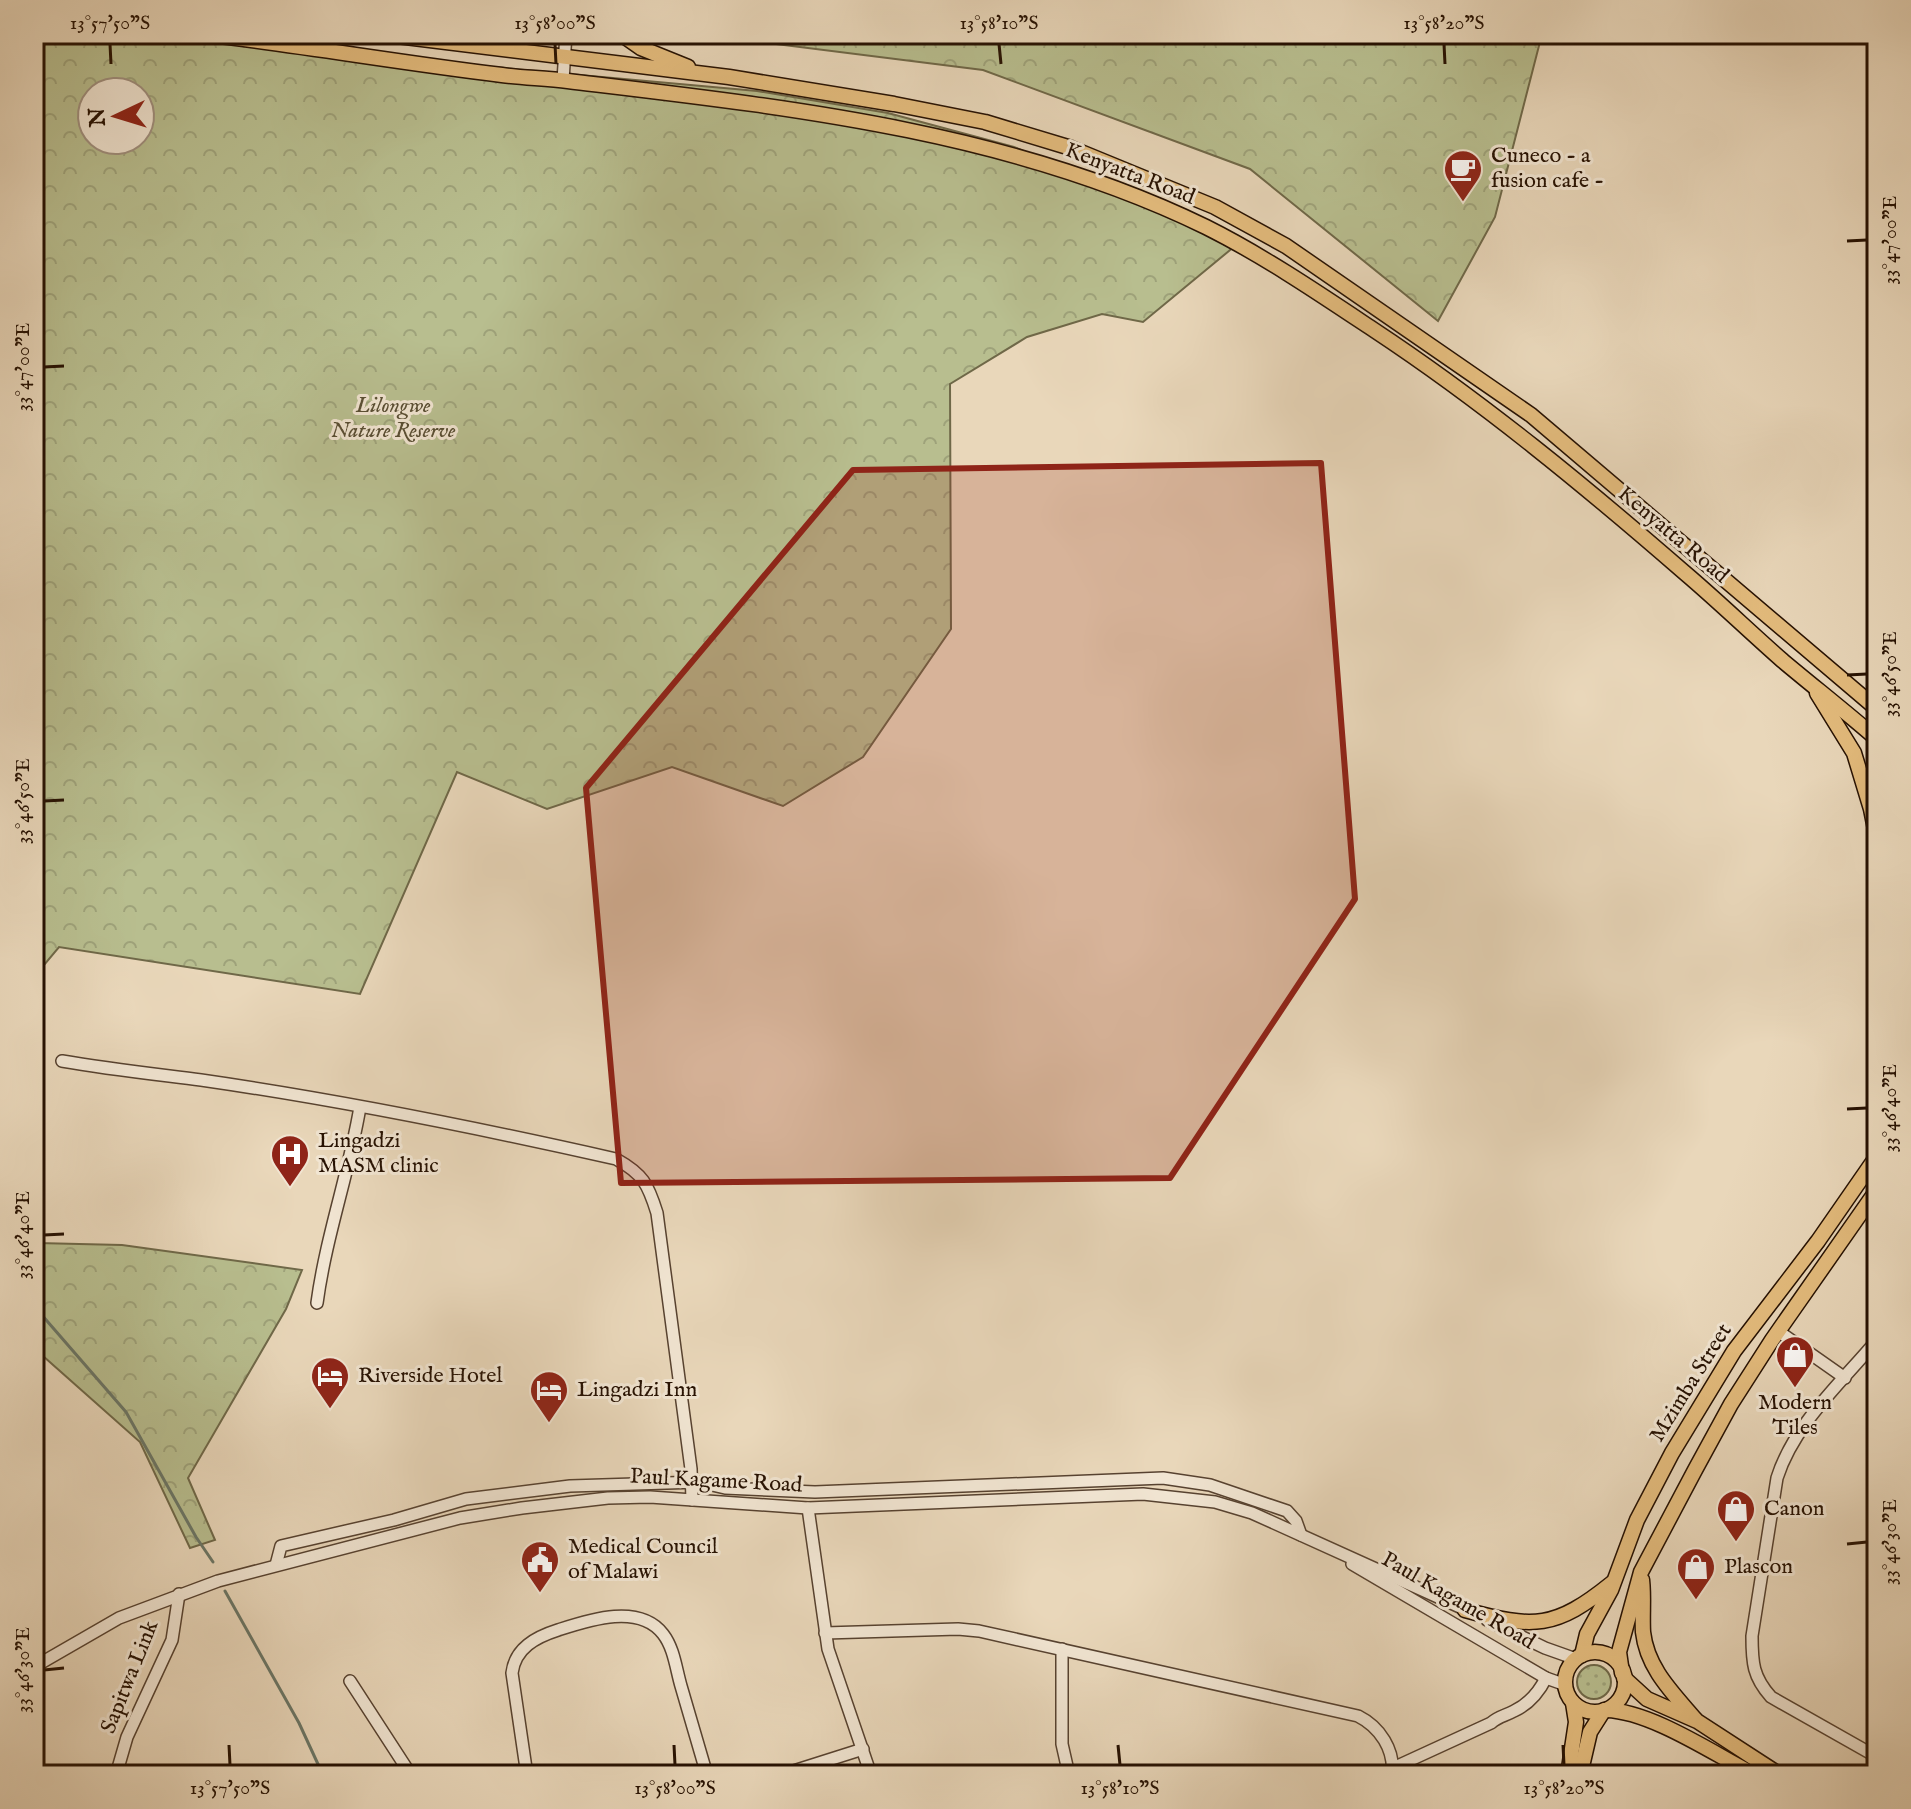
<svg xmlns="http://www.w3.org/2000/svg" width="1911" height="1809" viewBox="0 0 1911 1809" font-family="'IM FELL English',serif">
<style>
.grass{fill:url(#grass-dots);stroke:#6f6848;stroke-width:2}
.forest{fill:url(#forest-crowns);stroke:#6f6848;stroke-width:2;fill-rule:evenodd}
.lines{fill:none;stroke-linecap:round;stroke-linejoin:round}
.stream{stroke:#6b7666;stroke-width:3}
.minor-casing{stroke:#574230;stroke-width:14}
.major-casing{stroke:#261102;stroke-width:17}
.minor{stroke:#f1e5d2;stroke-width:11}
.major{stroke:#e4bc7d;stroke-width:14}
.marked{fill:#8f2418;fill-opacity:0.2;stroke:#8f2418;stroke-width:6;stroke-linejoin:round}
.ticks{fill:none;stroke:#261102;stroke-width:3}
.labels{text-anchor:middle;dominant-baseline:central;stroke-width:6;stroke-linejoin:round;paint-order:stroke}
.poi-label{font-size:22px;fill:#261102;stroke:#f1e5d2;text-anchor:start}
.street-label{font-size:22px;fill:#261102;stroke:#f1e5d2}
.park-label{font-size:22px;font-style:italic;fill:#594e33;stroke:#f1e5d2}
.neatline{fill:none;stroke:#261102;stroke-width:3}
.ticks-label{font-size:20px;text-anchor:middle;fill:#261102}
</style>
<defs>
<pattern id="grass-dots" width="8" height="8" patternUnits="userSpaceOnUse" patternTransform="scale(2)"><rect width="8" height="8" fill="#b8be8f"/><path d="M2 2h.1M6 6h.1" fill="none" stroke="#9ea27a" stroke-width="1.8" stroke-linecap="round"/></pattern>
<pattern id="forest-crowns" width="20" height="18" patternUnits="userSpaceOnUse" patternTransform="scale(2)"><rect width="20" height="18" fill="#b8be8f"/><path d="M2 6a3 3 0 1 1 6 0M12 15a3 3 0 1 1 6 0" fill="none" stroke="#9ea27a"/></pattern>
</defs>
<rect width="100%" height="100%" fill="#e9d7ba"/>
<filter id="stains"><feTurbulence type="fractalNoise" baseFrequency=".0025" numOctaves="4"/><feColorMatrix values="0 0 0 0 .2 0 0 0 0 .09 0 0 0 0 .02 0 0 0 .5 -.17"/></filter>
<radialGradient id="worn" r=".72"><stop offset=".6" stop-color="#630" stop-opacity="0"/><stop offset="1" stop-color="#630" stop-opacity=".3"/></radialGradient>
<circle class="grass" cx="1594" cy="1682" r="17"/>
<g class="forest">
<path d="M34,34H128L757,91L888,113L1014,147L1241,241L1143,322L1102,314L1027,337L950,384L951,629L863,757L783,806L672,767L547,809L457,772L360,994L59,947L34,977ZM92,92H140V140H92Z"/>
<polygon points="697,34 1542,34 1495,217 1438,321 1250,169 983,70"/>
<polygon points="34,1239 37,1243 122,1245 302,1270 286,1309 188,1478 215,1540 190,1548 140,1442 34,1348"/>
</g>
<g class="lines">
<g class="stream">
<polyline points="34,1306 126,1412 196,1537 213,1562"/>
<polyline points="225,1591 299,1723 323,1775"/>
</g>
<g class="minor-casing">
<g id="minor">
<polyline points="563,80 566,34"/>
<path d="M62,1061C108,1069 154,1074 201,1080C340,1100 479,1128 616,1159C643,1174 648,1184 657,1213L691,1469L692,1500"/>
<path d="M317,1303C326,1236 349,1173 360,1107"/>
<polyline points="1778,1331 1845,1378"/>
<path d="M1877,1340C1842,1382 1794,1424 1777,1478L1752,1636C1752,1663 1753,1677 1771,1697L1877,1757"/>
<polyline points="808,1508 828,1649 871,1775"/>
<polyline points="1352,1564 1546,1678 1563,1684 1569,1698"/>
<polyline points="276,1565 281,1546 394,1520 466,1499 570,1486 699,1482 725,1488 815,1492 1163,1478 1210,1485 1287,1511 1296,1521 1301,1535"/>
<polyline points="1487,1620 1545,1648 1576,1659"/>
<path d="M825,1633L958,1629L979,1631L1358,1716C1380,1727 1395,1750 1392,1775"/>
<polyline points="1062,1649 1062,1744 1069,1775"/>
<polyline points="34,1667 119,1618 218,1581 460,1518 522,1508 608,1498 650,1497 808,1508 1143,1494 1215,1502 1252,1513 1471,1612"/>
<polyline points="350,1681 411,1775"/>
<path d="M1393,1768L1491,1723C1499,1716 1505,1716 1514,1711C1529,1704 1539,1692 1546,1678"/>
<polyline points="116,1775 127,1737 172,1640 179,1594"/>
<path d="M527,1775L512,1673C515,1648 536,1637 558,1630C589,1620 639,1603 663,1634C674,1648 676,1669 681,1686C690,1716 698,1745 707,1775"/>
<polyline points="781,1775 863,1749"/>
</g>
</g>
<g class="major-casing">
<g id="major">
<path d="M204,34C304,46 403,63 502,75C524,78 546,78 568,81C785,107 1007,130 1206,227C1264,256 1320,294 1374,330C1483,402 1586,487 1685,573C1718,601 1750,632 1783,661C1814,687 1846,712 1877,739"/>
<polyline points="381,34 729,77 894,104 985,122 1071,148 1215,207 1286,246 1531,415 1877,709"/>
<polyline points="621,34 641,48 688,67"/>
<polyline points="466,40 532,34"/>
<polyline points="1817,693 1854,753 1871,809 1877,839"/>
<path d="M1642,1580C1644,1597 1642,1614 1643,1632C1647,1668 1672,1692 1695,1719"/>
<path d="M1465,1610C1534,1629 1555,1629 1612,1583"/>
<circle cx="1595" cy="1682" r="30"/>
<polyline points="1582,1655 1587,1634 1611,1590 1637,1520 1672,1453 1734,1351 1818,1241 1877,1156"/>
<polyline points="1622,1673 1619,1652 1641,1572 1695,1470 1731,1404 1772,1340 1877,1190"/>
<polyline points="1624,1678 1647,1699 1697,1721 1780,1775"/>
<path d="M1606,1710C1651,1711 1714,1754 1755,1775"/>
<polyline points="1568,1775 1576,1722 1573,1703"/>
<polyline points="1580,1775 1590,1732 1604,1710"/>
</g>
</g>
<use href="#minor" class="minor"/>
<use href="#major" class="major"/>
</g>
<path class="marked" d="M1321,463L1355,899L1170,1178L621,1183L586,788L853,470Z"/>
<path class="ticks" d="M110,44L111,64M555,44L556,64M999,44L1001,64M1444,44L1445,64M1847,241L1867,240M44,367L64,366M1847,675L1867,674M44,801L64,800M1847,1109L1867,1108M44,1235L64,1234M1847,1544L1867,1542M44,1670L64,1668M229,1745L230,1765M674,1745L675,1765M1118,1745L1120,1765M1563,1745L1564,1765"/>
<defs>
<g id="cafe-pin" transform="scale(2)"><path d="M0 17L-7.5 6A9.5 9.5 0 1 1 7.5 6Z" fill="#8f2418" stroke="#f1e5d2"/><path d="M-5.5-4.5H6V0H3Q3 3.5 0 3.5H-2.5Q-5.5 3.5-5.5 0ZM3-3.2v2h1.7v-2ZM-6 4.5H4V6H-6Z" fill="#fff"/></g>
<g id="hospital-pin" transform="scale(2)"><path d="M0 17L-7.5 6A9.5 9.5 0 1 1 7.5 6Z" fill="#8f2418" stroke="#f1e5d2"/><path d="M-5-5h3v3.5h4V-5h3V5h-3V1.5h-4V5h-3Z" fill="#fff"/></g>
<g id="shop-pin" transform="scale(2)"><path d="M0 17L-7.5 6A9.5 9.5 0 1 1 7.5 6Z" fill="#8f2418" stroke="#f1e5d2"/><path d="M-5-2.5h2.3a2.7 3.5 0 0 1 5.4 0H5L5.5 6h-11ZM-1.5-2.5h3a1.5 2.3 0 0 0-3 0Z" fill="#fff"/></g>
<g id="hotel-pin" transform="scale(2)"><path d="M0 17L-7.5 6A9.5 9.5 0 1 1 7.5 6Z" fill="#8f2418" stroke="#f1e5d2"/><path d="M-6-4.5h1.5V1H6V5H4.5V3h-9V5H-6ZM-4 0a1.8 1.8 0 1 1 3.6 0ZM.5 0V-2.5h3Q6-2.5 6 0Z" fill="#fff"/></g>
<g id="civic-pin" transform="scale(2)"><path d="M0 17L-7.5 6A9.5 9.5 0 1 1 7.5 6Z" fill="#8f2418" stroke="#f1e5d2"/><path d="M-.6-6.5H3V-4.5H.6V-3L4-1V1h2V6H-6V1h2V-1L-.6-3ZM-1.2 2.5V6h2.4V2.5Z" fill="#fff"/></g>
</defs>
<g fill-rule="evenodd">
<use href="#cafe-pin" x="1463" y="169"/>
<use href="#hospital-pin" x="290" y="1154"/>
<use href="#shop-pin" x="1795" y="1355"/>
<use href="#hotel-pin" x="330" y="1376"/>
<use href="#hotel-pin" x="549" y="1390"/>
<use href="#shop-pin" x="1736" y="1509"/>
<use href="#civic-pin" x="540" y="1560"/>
<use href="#shop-pin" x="1696" y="1567"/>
</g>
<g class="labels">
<g class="poi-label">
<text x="1491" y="156">Cuneco - a<tspan x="1491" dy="25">fusion cafe -</tspan></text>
<text x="318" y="1141">Lingadzi<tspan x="318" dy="25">MASM clinic</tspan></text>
<text x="358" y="1376">Riverside Hotel</text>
<text x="577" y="1390">Lingadzi Inn</text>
<text x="1795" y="1403" text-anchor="middle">Modern<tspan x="1795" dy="25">Tiles</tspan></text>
<text x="1764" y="1509">Canon</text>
<text x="568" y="1547">Medical Council<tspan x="568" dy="25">of Malawi</tspan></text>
<text x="1724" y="1567">Plascon</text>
</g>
<g class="street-label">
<text transform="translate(1130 174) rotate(21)">Kenyatta Road</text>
<text transform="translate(1673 535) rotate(40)">Kenyatta Road</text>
<text transform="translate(1691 1383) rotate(-58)">Mzimba Street</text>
<text transform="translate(716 1481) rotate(3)">Paul Kagame Road</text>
<text transform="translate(1458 1601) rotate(30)">Paul Kagame Road</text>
<text transform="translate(130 1677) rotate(-68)">Sapitwa Link</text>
</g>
<g class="park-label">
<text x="393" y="406">Lilongwe<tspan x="393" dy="25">Nature Reserve</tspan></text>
</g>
</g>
<rect width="1911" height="1809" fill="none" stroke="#e9d7ba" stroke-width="88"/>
<g transform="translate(116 116) rotate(266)"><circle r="38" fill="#f1e5d2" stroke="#a0907f" stroke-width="2"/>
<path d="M0-6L14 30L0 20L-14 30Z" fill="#8f2418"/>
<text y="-12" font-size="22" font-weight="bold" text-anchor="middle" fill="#261102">N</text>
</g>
<rect x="44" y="44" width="1823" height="1721" class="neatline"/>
<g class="ticks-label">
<text x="110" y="29">13°57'50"S</text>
<text x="555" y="29">13°58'00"S</text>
<text x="999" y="29">13°58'10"S</text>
<text x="1444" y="29">13°58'20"S</text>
<text transform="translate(1889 240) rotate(-90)" y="7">33°47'00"E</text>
<text transform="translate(22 367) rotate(-90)" y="7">33°47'00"E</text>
<text transform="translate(1889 674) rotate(-90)" y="7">33°46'50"E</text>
<text transform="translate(22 801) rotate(-90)" y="7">33°46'50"E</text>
<text transform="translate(1889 1108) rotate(-90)" y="7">33°46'40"E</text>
<text transform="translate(22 1235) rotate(-90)" y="7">33°46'40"E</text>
<text transform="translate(1889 1542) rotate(-90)" y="7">33°46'30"E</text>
<text transform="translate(22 1670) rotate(-90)" y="7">33°46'30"E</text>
<text x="230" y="1794">13°57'50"S</text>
<text x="675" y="1794">13°58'00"S</text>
<text x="1120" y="1794">13°58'10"S</text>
<text x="1564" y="1794">13°58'20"S</text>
</g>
<rect width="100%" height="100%" filter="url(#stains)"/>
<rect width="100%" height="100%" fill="url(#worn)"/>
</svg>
